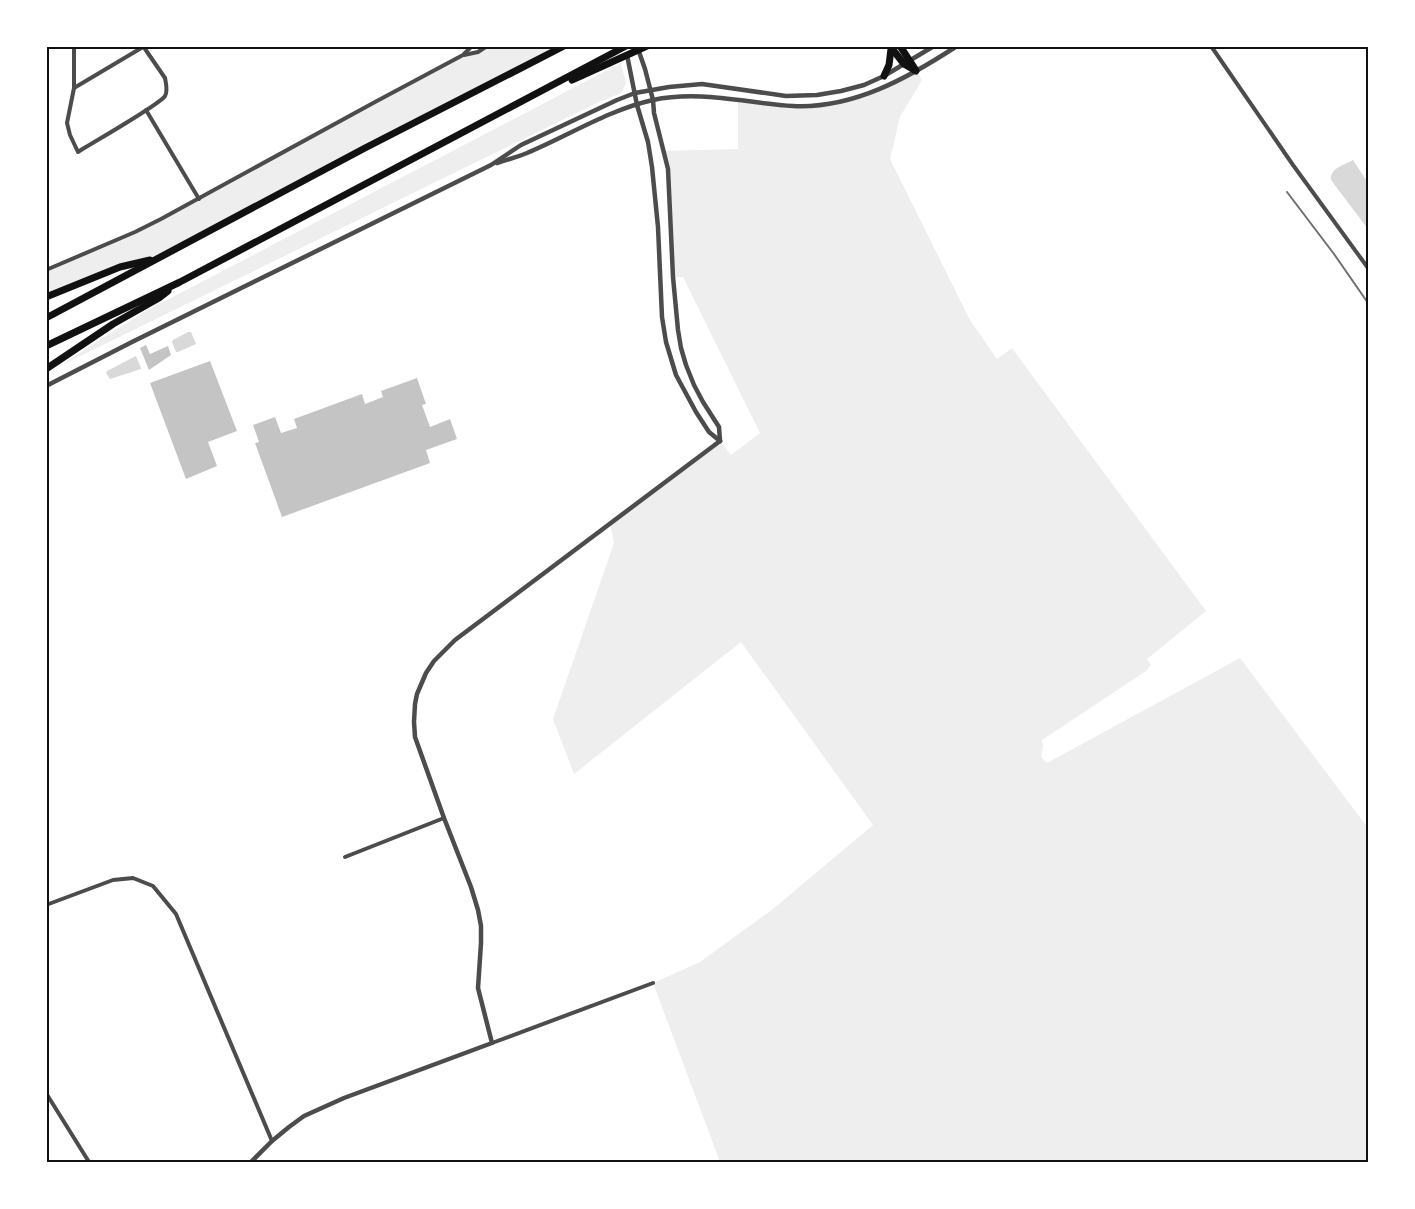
<svg xmlns="http://www.w3.org/2000/svg" width="1415" height="1209" viewBox="0 0 1415 1209" font-family="Lato,sans-serif">
<style>
.green{fill:#eee}
.water{fill:#d9d9d9}
.building{fill:#c4c4c4}
.lines{fill:none;stroke-linecap:round;stroke-linejoin:round}
.minor{stroke:#4c4c4c;stroke-width:4}
.tertiary{stroke:#4c4c4c;stroke-width:4.5}
.motorway{stroke:#111;stroke-width:7}
.rail{stroke:#707070;stroke-width:2}
.neatline{fill:none;stroke:#111;stroke-width:2}
</style>
<rect width="100%" height="100%" fill="#fff"/>
<g class="green">
<polygon points="487,47 564,47 158,258 120,267 47,297 47,270 135,232 463,55 478,52"/>
<polygon points="621,63 626,84 621,93 597,103 58,367 101,339 146,311"/>
<path d="M916,71L922,80L900,117L890,159L970,320L997,359L1012,348L1206,611L1147,659L1151,665L1146,671L1042,740L1043,746L1041,757L1047,763L1240,658L1368,828V1162H720L653,983L700,962L773,909L873,825L741,642L574,774L553,719L614,543L610,524L720,441L731,455L760,433L683,277H673L668,169L663,151L738,149V99C778,104 817,111 857,97C877,91 897,80 916,71Z"/>
</g>
<g class="water">
<path d="M1353,160L1368,183V229L1331,180C1330,168 1344,165 1353,160Z"/>
<polygon points="188,332 191,332 196,344 178,352 176,352 172,342 173,340"/>
<polygon points="136,356 141,368 141,369 110,379 106,373 107,371"/>
</g>
<g class="building">
<polygon points="146,345 150,354 168,346 171,355 149,370 140,348"/>
<polygon points="210,361 237,431 208,442 217,466 186,479 150,383"/>
<polygon points="417,378 426,404 422,405 430,427 450,419 457,439 426,450 430,463 282,517 255,443 259,442 253,425 275,417 281,433 297,428 294,419 362,394 365,404 383,397 381,391"/>
</g>
<g class="lines">
<g class="minor">
<path d="M74,46V88L67,123L70,135L78,152C90,144 161,104 165,96C168,91 166,83 165,78L143,46"/>
<polyline points="1211,46 1293,165 1368,268"/>
<polyline points="464,55 478,52 487,46"/>
<polyline points="74,88 143,47"/>
<polyline points="146,110 199,199"/>
<polyline points="46,270 135,232 161,219 375,102 463,55 472,46"/>
<polyline points="345,857 444,818"/>
<polyline points="46,905 113,880 133,878 153,886 176,914 272,1141"/>
<polyline points="492,1043 653,983"/>
<polyline points="46,1093 89,1162"/>
</g>
<g class="tertiary">
<polyline points="637,46 645,69 653,100 654,113 668,169 673,277 678,330 681,348 686,365 694,385 703,402 719,427 720,441"/>
<polyline points="627,55 637,105 648,142 652,167 658,227 662,317 666,342 676,375 696,412 709,432 720,441"/>
<path d="M497,163C507,160 517,157 527,153C568,136 608,110 653,100C700,90 745,103 793,106C853,109 908,78 957,46"/>
<polyline points="46,386 132,342 491,165 521,145 617,100 635,93 669,87 702,84 786,96 817,95 841,91 864,85 884,76 934,46"/>
<polyline points="251,1162 272,1141 289,1127 304,1116 344,1098 492,1043 478,988 481,943 481,926 478,910 471,887 444,818 415,737 414,722 415,704 417,694 426,673 434,661 455,640 720,441"/>
</g>
<g class="motorway">
<polyline points="890,46 904,64 916,71"/>
<polyline points="900,46 915,69"/>
<polyline points="884,76 889,65 891,49"/>
<polyline points="572,80 647,46"/>
<polyline points="46,297 120,267 150,260"/>
<polyline points="46,318 365,148 564,46"/>
<polyline points="46,346 180,282 626,46"/>
<polyline points="46,369 113,324 159,298 168,291"/>
</g>
<polyline class="rail" points="1287,192 1334,254 1368,303"/>
</g>
<rect width="1415" height="1209" fill="none" stroke="#ffffff" stroke-width="96"/>
<rect x="48" y="48" width="1319" height="1113" class="neatline"/>
</svg>
